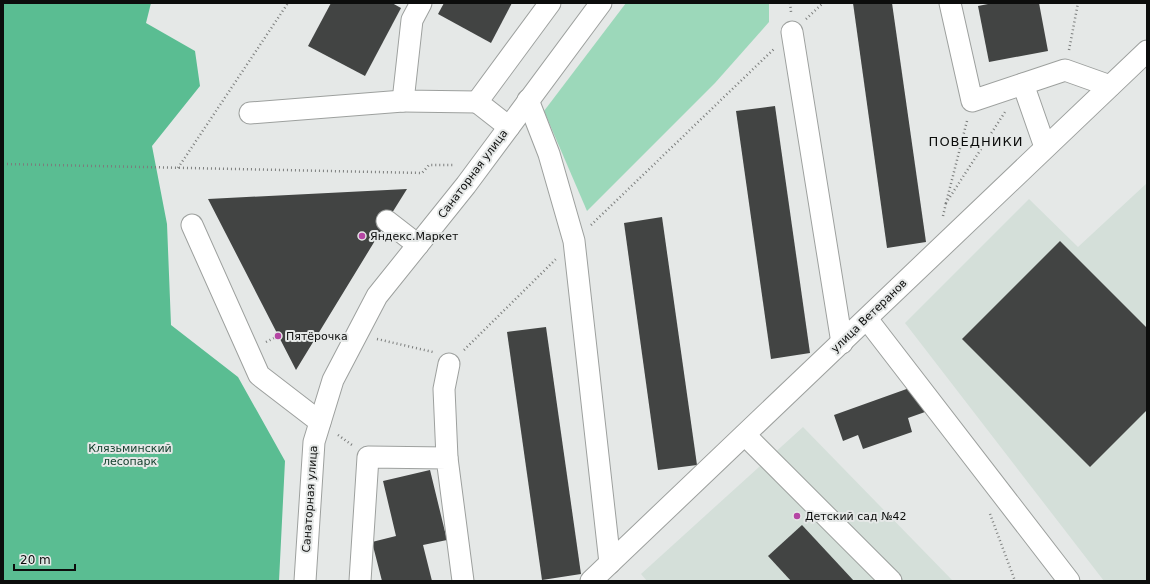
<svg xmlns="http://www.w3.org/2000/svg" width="1150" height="584" viewBox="0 0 1150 584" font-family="'DejaVu Sans',sans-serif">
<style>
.built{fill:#d4dfd9}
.green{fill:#9cd8ba}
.forest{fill:#5abd92}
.building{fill:#424443}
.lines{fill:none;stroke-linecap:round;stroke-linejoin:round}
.minor-casing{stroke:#9da09e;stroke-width:23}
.path{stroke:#7b7d7c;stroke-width:2.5;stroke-dasharray:1 3;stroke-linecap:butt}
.minor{stroke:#fff;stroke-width:21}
.poi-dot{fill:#b546a4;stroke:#e5e8e7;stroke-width:1.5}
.labels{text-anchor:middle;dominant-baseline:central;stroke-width:4;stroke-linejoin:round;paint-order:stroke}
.street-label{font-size:11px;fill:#0c0d0c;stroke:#e5e8e7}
.poi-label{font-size:11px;fill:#0c0d0c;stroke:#e5e8e7;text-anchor:start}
.park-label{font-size:11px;fill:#15402e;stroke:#e5e8e7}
.quarter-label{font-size:13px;letter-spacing:1px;fill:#0c0d0c;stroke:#e5e8e7}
</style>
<rect width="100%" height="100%" fill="#e5e8e7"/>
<g class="built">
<polygon points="1147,183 1147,581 1104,581 905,323 1029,199 1078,247"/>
<polygon points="803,427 953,581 647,581 641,574"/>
</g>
<polygon class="green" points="626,3 769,3 769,22 715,83 587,211 544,111"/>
<polygon class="forest" points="3,3 151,3 146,23 195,51 200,86 152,146 167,224 171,325 238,377 285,461 279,581 3,581"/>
<g class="building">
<polygon points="331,3 392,3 401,8 365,76 308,46"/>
<polygon points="444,3 512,3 491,43 438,14"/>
<polygon points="853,3 892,3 926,242 887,248"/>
<polygon points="993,3 1039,3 1048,51 989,62 978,6"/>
<polygon points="775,106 810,353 771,359 736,111"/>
<polygon points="407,189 387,221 296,370 208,199"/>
<polygon points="662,217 697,465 658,470 624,223"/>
<polygon points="1060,241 1147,328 1147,410 1090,467 962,339"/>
<polygon points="546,327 581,574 542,580 507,332"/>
<polygon points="915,386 925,412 908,418 912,432 863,449 858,435 843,441 834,415"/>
<polygon points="430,470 447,540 423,545 432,581 382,581 372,542 396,536 383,481"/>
<polygon points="802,525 854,581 791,581 768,556"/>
</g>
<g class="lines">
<g class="minor-casing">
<g id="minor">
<polyline points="421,3 412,20 403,101 477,102"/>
<polyline points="950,3 972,101 1023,84 1045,147"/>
<polyline points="792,32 842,343"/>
<polyline points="1023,84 1065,70 1110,86"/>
<polyline points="528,100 549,154 574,241 610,563"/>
<polyline points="250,113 403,101"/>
<polyline points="509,127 477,102 550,3"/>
<polyline points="387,221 418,245"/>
<polyline points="192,225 259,375 320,422"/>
<polyline points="867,319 1069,581"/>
<polyline points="745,435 891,581"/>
<polyline points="447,458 444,389 449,364"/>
<polyline points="305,581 314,442 333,380 377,296 466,185 601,3"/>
<polyline points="360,581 368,457 447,458 463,581"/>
<path d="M591,581C777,405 961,227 1147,51"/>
</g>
</g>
<g class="path">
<polyline points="790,3 791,12"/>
<polyline points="806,19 823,3"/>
<polyline points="1069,50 1078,3"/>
<polyline points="967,121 946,203 1005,112"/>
<polyline points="3,164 422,173 429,165 455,165"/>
<polyline points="178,168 288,3"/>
<polyline points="943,216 946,203"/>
<polyline points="591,225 775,48"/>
<polyline points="377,339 433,352"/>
<polyline points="266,342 278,336"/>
<polyline points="464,350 556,259"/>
<polyline points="338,435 352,445"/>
<polyline points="990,514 1015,581"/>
</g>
<use href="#minor" class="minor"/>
</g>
<g class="poi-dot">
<circle cx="362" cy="236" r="4"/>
<circle cx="278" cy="336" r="4"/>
<circle cx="797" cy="516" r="4"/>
</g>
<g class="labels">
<g class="street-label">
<text transform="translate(473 174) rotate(-53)">Санаторная улица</text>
<text transform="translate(869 316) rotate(-44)">улица Ветеранов</text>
<text transform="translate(310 499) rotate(-86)">Санаторная улица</text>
</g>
<g class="poi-label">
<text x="370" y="236">Яндекс.Маркет</text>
<text x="286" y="336">Пятёрочка</text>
<text x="805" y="516">Детский сад №42</text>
</g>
<g class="park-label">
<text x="130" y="448">Клязьминский<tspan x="130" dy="13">лесопарк</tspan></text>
</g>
<g class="quarter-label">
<text x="976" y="141">ПОВЕДНИКИ</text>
</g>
</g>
<rect width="1150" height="584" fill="none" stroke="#0c0d0c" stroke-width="8"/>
<path d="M14 564v6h61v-6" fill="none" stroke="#0c0d0c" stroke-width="2"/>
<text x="20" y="564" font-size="12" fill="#0c0d0c" stroke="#e5e8e7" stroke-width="3" paint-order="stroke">20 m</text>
</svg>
